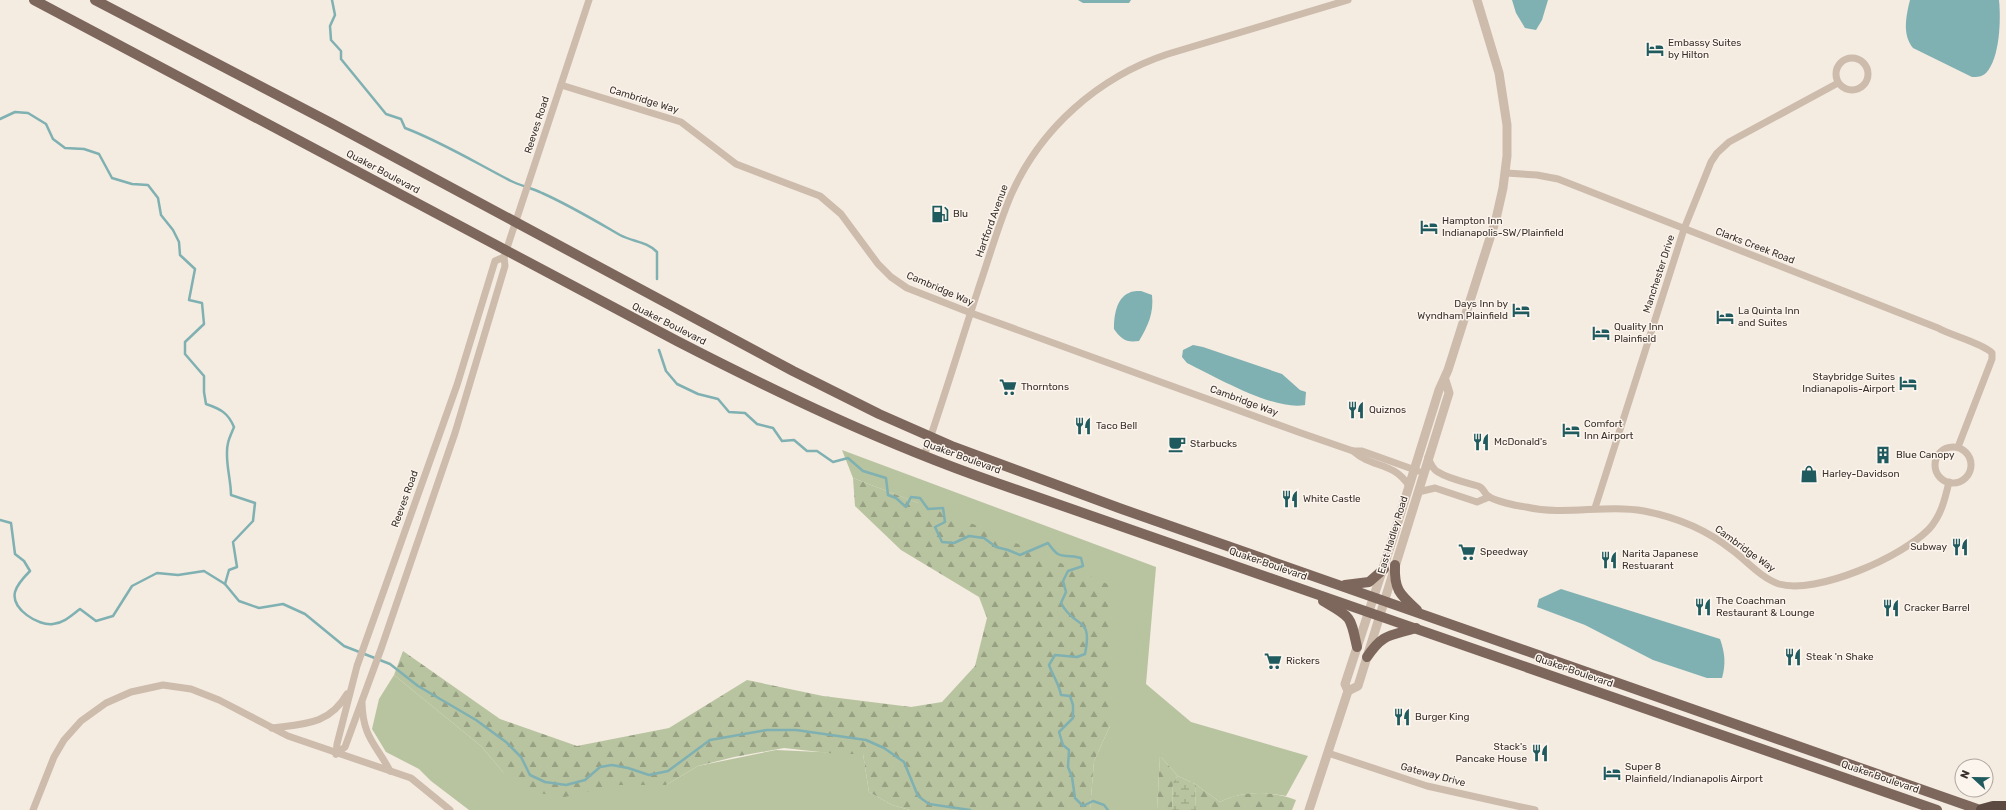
<svg xmlns="http://www.w3.org/2000/svg" width="2006" height="810" viewBox="0 0 2006 810" font-family="Rubik,sans-serif">
<style>
.grass{fill:#b8c4a0}
.forest{fill:url(#forest-firs)}
.wetland{fill:url(#wetland-marsh)}
.water{fill:#7fb0b2}
.lines{fill:none;stroke-linecap:round;stroke-linejoin:round}
.stream{stroke:#7fb0b2;stroke-width:2.5}
.minor{stroke:#cdbbac;stroke-width:7}
.tertiary{stroke:#cdbbac;stroke-width:9}
.primary{stroke:#7d675c;stroke-width:10}
.motorway{stroke:#5c4a42;stroke-width:12}
.labels{text-anchor:middle;dominant-baseline:central;stroke-width:3;stroke-linejoin:round;paint-order:stroke}
.poi-label{font-size:10px;fill:#3b302b;stroke:#fbf5ee;text-anchor:start}
.street-label{font-size:10px;fill:#3b302b;stroke:#fbf5ee}
</style>
<defs>
<pattern id="forest-firs" width="22" height="20" patternUnits="userSpaceOnUse"><rect width="22" height="20" fill="#b8c4a0"/><path d="M5 1l3.5 6h-7zM16 11l3.5 6h-7z" fill="#97a083"/></pattern>
<pattern id="wetland-marsh" width="20" height="14" patternUnits="userSpaceOnUse"><rect width="20" height="14" fill="#b8c4a0"/><path d="M1 5h8M5 5V1M11 12h8M15 12V8" fill="none" stroke="#97a083"/></pattern>
</defs>
<rect width="100%" height="100%" fill="#f4ebe1"/>
<g class="grass">
<path d="M842,450L1156,567L1146,684L1191,722L1308,756L1286,796C1264,792 1240,791 1220,802L1195,784L1178,776L1160,756L1157,810H1090L1094,761L1110,726L918,503L853,478Z"/>
<polygon points="394,675 481,746 503,772 607,785 666,785 698,766 776,750 863,754 869,792 892,805 910,810 469,810 431,781 419,769 386,752 372,729 379,699"/>
</g>
<g class="forest">
<polygon points="853,478 978,526 1112,586 1110,726 1094,761 1090,810 910,810 892,805 869,792 863,754 838,754 784,748 734,757 698,766 666,785 607,785 582,794 564,797 526,791 503,772 481,746 394,675 403,651 500,719 577,746 669,728 747,680 823,696 911,707 942,702 975,666 987,618 979,597 901,550 855,506"/>
<polygon points="1160,756 1178,776 1173,782 1172,810 1157,810"/>
<path d="M1195,784L1220,802C1243,790 1272,791 1296,800L1292,810H1196Z"/>
</g>
<polygon class="wetland" points="1178,776 1195,784 1196,810 1172,810 1173,782"/>
<g class="water">
<polygon points="1078,0 1131,0 1129,3 1083,3"/>
<polygon points="1512,0 1548,0 1542,20 1536,30 1525,28 1516,13"/>
<path d="M1910,0H1999C2001,19 2000,58 1986,73C1982,77 1977,77 1972,77L1913,48C1902,35 1906,16 1910,0Z"/>
<path d="M1141,291L1152,295C1154,313 1148,326 1139,341C1126,343 1121,339 1114,329C1114,317 1116,298 1129,293C1132,291 1138,291 1141,291Z"/>
<path d="M1193,345L1203,347L1282,374L1300,390L1306,392L1305,405C1274,411 1216,377 1187,363L1182,357L1183,350Z"/>
<path d="M1561,589L1720,639C1725,653 1726,664 1722,678H1707L1653,660L1585,625L1537,607L1539,599Z"/>
</g>
<g class="lines">
<g class="stream">
<path d="M332,0L335,15L330,26L331,40L341,51V59L386,114L401,119L405,128C442,142 476,163 511,181C521,186 532,188 542,193C569,205 594,220 620,235C633,242 646,241 657,252V279"/>
<path d="M0,119L15,112L28,113L46,124L53,139L65,148L84,149L99,154L112,178L132,184L148,185L158,198L161,215L173,230L179,242L180,255L195,269L189,300L202,303L204,324L185,342V354L204,376V392L206,404C221,409 228,413 234,427C232,432 229,438 228,443C224,459 231,478 231,495L255,503L253,521L233,542L237,567L229,570L225,584"/>
<path d="M659,350L666,371L677,384L698,394L718,399L729,412L745,413L757,424L773,428L782,441L794,440L807,451H817L833,462L848,458L863,471L886,478L888,495L896,498L906,507L911,497L920,498L928,509L943,508L945,522L935,527L942,542L954,543L969,536L984,538L996,547L1008,550L1020,555L1048,543C1062,563 1062,552 1081,558L1083,566L1068,571L1063,581L1066,592L1061,603C1075,630 1093,614 1085,654L1077,657L1055,655L1049,665C1053,676 1059,684 1061,695L1070,696L1073,705V718L1059,732L1063,745L1069,750L1068,767L1072,777L1075,798L1083,806L1093,801L1104,805L1108,810"/>
<path d="M0,520L11,523L15,554L24,561L30,571C24,577 17,584 15,592C11,609 38,626 53,624C64,623 72,615 80,609L96,621L113,616L132,586L157,573L178,575L204,571L225,584L239,601L259,608L283,604L305,614L344,646L390,664L418,686L476,720L506,742L521,757L530,775L545,782L566,785L585,780L600,767L612,765L628,768L649,775L668,771L710,740L767,730H796L866,740L884,748L904,762L918,796L929,804L970,810"/>
</g>
<g class="minor">
<circle cx="1852" cy="74" r="16"/>
<polyline points="561,85 681,122 736,164 820,196 841,214 878,264 891,277 907,288 971,313 1301,433 1353,451 1362,451 1418,471"/>
<path d="M1506,173L1537,175L1558,179L1938,328C1950,335 1984,344 1992,353V359L1958,447"/>
<circle cx="1953" cy="465" r="18"/>
<path d="M1353,451C1373,469 1393,461 1409,486"/>
<path d="M924,456C943,401 960,345 978,290C989,258 998,226 1011,195C1040,129 1098,77 1168,54L1348,0"/>
<path d="M1428,457C1430,462 1432,469 1438,472C1449,479 1465,482 1478,486C1484,488 1484,493 1488,496C1494,501 1517,506 1526,507C1565,516 1605,504 1644,511C1676,517 1707,530 1732,550C1747,561 1761,578 1779,584C1816,595 1902,557 1929,529C1941,516 1945,499 1949,482"/>
<polyline points="1418,492 1435,488 1477,502 1489,497"/>
<polyline points="1595,508 1684,229 1711,162 1717,153 1729,142 1838,83"/>
<path d="M362,703C363,738 376,744 390,771"/>
<path d="M272,728C304,724 329,725 347,694"/>
<polyline points="1328,753 1427,786 1535,810"/>
<polyline points="336,754 345,747 381,649 455,433 505,266 504,257 589,0"/>
<polyline points="336,754 337,744 357,666 457,385 495,261 504,257"/>
<polyline points="33,810 54,757 64,740 81,721 106,703 131,692 163,685 191,689 219,700 288,736 411,778 450,810"/>
</g>
<g class="tertiary">
<polyline points="1348,691 1358,686 1449,393 1445,380"/>
<polyline points="1309,810 1348,691 1345,684 1392,541 1439,390 1448,370 1496,219 1503,188 1507,156 1507,125 1499,73 1477,0"/>
</g>
<g class="primary">
<path d="M34,0L677,341C780,394 885,444 994,482L1937,810"/>
<polyline points="95,0 331,123 793,371 879,414 954,447 1119,508 1980,810"/>
<path d="M1395,565C1394,589 1399,594 1417,610"/>
<polyline points="1345,585 1369,582 1384,569"/>
<path d="M1323,601C1352,618 1350,615 1357,647"/>
<path d="M1367,657C1383,633 1390,636 1416,628"/>
</g>
<polyline class="motorway" points="1982,810 1993,807 2006,807"/>
</g>
<defs>
<g id="hotel-bare" transform="scale(1.38)"><path d="M-6-4.5h1.5V1H6V5H4.5V3h-9V5H-6ZM-4 0a1.8 1.8 0 1 1 3.6 0ZM.5 0V-2.5h3Q6-2.5 6 0Z" fill="#1f5a5e" stroke="#fbf5ee" stroke-width="2.5" paint-order="stroke"/></g>
<g id="fuel-bare" transform="scale(1.38)"><path d="M-5.5-6h7V0h2V4h1.3V-2.5L3-4.5l.8-.8L6-3V5H2.5V1h-1V6h-7ZM-4.2-4.7v3.2H.2V-4.7Z" fill="#1f5a5e" stroke="#fbf5ee" stroke-width="2.5" paint-order="stroke"/></g>
<g id="supermarket-bare" transform="scale(1.38)"><path d="M-6-5.5h2.5l.6 2H6L4.5 2H-2.5L-4.4-4H-6ZM-1.5 3.2a1.3 1.3 0 1 0 .1 0ZM3 3.2a1.3 1.3 0 1 0 .1 0Z" fill="#1f5a5e" stroke="#fbf5ee" stroke-width="2.5" paint-order="stroke"/></g>
<g id="restaurant-bare" transform="scale(1.38)"><path d="M-5-6h1v4h1v-4h1v4h1v-4h1v5L-1.5 .5V6h-2V.5L-5-1ZM5-6V6H3V1.5H1.5Q1.5-4 5-6Z" fill="#1f5a5e" stroke="#fbf5ee" stroke-width="2.5" paint-order="stroke"/></g>
<g id="cafe-bare" transform="scale(1.38)"><path d="M-5.5-4.5H6V0H3Q3 3.5 0 3.5H-2.5Q-5.5 3.5-5.5 0ZM3-3.2v2h1.7v-2ZM-6 4.5H4V6H-6Z" fill="#1f5a5e" stroke="#fbf5ee" stroke-width="2.5" paint-order="stroke"/></g>
<g id="building-bare" transform="scale(1.38)"><path d="M-4-6H4V6H1V3H-1V6H-4ZM-2.5-4.3h1.7v1.8h-1.7ZM.8-4.3h1.7v1.8H.8ZM-2.5-1h1.7V.8h-1.7ZM.8-1h1.7V.8H.8Z" fill="#1f5a5e" stroke="#fbf5ee" stroke-width="2.5" paint-order="stroke"/></g>
<g id="shop-bare" transform="scale(1.38)"><path d="M-5-2.5h2.3a2.7 3.5 0 0 1 5.4 0H5L5.5 6h-11ZM-1.5-2.5h3a1.5 2.3 0 0 0-3 0Z" fill="#1f5a5e" stroke="#fbf5ee" stroke-width="2.5" paint-order="stroke"/></g>
</defs>
<g fill-rule="evenodd">
<use href="#hotel-bare" x="1655" y="49"/>
<use href="#fuel-bare" x="940" y="214"/>
<use href="#hotel-bare" x="1429" y="227"/>
<use href="#hotel-bare" x="1521" y="310"/>
<use href="#hotel-bare" x="1725" y="317"/>
<use href="#hotel-bare" x="1601" y="333"/>
<use href="#hotel-bare" x="1908" y="383"/>
<use href="#supermarket-bare" x="1008" y="387"/>
<use href="#restaurant-bare" x="1356" y="410"/>
<use href="#restaurant-bare" x="1083" y="426"/>
<use href="#hotel-bare" x="1571" y="430"/>
<use href="#restaurant-bare" x="1481" y="442"/>
<use href="#cafe-bare" x="1177" y="444"/>
<use href="#building-bare" x="1883" y="455"/>
<use href="#shop-bare" x="1809" y="474"/>
<use href="#restaurant-bare" x="1290" y="499"/>
<use href="#restaurant-bare" x="1960" y="547"/>
<use href="#supermarket-bare" x="1467" y="552"/>
<use href="#restaurant-bare" x="1609" y="560"/>
<use href="#restaurant-bare" x="1703" y="607"/>
<use href="#restaurant-bare" x="1891" y="608"/>
<use href="#restaurant-bare" x="1793" y="657"/>
<use href="#supermarket-bare" x="1273" y="661"/>
<use href="#restaurant-bare" x="1402" y="717"/>
<use href="#restaurant-bare" x="1540" y="753"/>
<use href="#hotel-bare" x="1612" y="773"/>
</g>
<g class="labels">
<g class="poi-label">
<text x="1668" y="43">Embassy Suites<tspan x="1668" dy="12">by Hilton</tspan></text>
<text x="953" y="214">Blu</text>
<text x="1442" y="221">Hampton Inn<tspan x="1442" dy="12">Indianapolis-SW/Plainfield</tspan></text>
<text x="1508" y="304" text-anchor="end">Days Inn by<tspan x="1508" dy="12">Wyndham Plainfield</tspan></text>
<text x="1738" y="311">La Quinta Inn<tspan x="1738" dy="12">and Suites</tspan></text>
<text x="1614" y="327">Quality Inn<tspan x="1614" dy="12">Plainfield</tspan></text>
<text x="1895" y="377" text-anchor="end">Staybridge Suites<tspan x="1895" dy="12">Indianapolis-Airport</tspan></text>
<text x="1021" y="387">Thorntons</text>
<text x="1369" y="410">Quiznos</text>
<text x="1584" y="424">Comfort<tspan x="1584" dy="12">Inn Airport</tspan></text>
<text x="1096" y="426">Taco Bell</text>
<text x="1494" y="442">McDonald's</text>
<text x="1190" y="444">Starbucks</text>
<text x="1896" y="455">Blue Canopy</text>
<text x="1822" y="474">Harley-Davidson</text>
<text x="1303" y="499">White Castle</text>
<text x="1947" y="547" text-anchor="end">Subway</text>
<text x="1480" y="552">Speedway</text>
<text x="1622" y="554">Narita Japanese<tspan x="1622" dy="12">Restuarant</tspan></text>
<text x="1716" y="601">The Coachman<tspan x="1716" dy="12">Restaurant &amp; Lounge</tspan></text>
<text x="1904" y="608">Cracker Barrel</text>
<text x="1806" y="657">Steak 'n Shake</text>
<text x="1286" y="661">Rickers</text>
<text x="1415" y="717">Burger King</text>
<text x="1527" y="747" text-anchor="end">Stack's<tspan x="1527" dy="12">Pancake House</tspan></text>
<text x="1625" y="767">Super 8<tspan x="1625" dy="12">Plainfield/Indianapolis Airport</tspan></text>
</g>
<g class="street-label">
<text transform="translate(644 100) rotate(17)">Cambridge Way</text>
<text transform="translate(537 125) rotate(-72)">Reeves Road</text>
<text transform="translate(383 172) rotate(28)">Quaker Boulevard</text>
<text transform="translate(992 221) rotate(-70)">Hartford Avenue</text>
<text transform="translate(1755 246) rotate(21)">Clarks Creek Road</text>
<text transform="translate(1659 274) rotate(-72)">Manchester Drive</text>
<text transform="translate(940 289) rotate(23)">Cambridge Way</text>
<text transform="translate(669 324) rotate(27)">Quaker Boulevard</text>
<text transform="translate(1244 401) rotate(20)">Cambridge Way</text>
<text transform="translate(962 457) rotate(20)">Quaker Boulevard</text>
<text transform="translate(405 499) rotate(-70)">Reeves Road</text>
<text transform="translate(1393 535) rotate(-73)">East Hadley Road</text>
<text transform="translate(1745 549) rotate(36)">Cambridge Way</text>
<text transform="translate(1268 564) rotate(19)">Quaker Boulevard</text>
<text transform="translate(1574 671) rotate(19)">Quaker Boulevard</text>
<text transform="translate(1433 775) rotate(15)">Gateway Drive</text>
<text transform="translate(1880 777) rotate(19)">Quaker Boulevard</text>
</g>
</g>
<g transform="translate(1974 778) rotate(292)"><circle r="19" fill="#fbf5ee" stroke="#aea6a0"/>
<path d="M0-3L7 15L0 10L-7 15Z" fill="#1f5a5e"/>
<text y="-6" font-size="11" font-weight="bold" text-anchor="middle" fill="#3b302b">N</text>
</g>
</svg>
